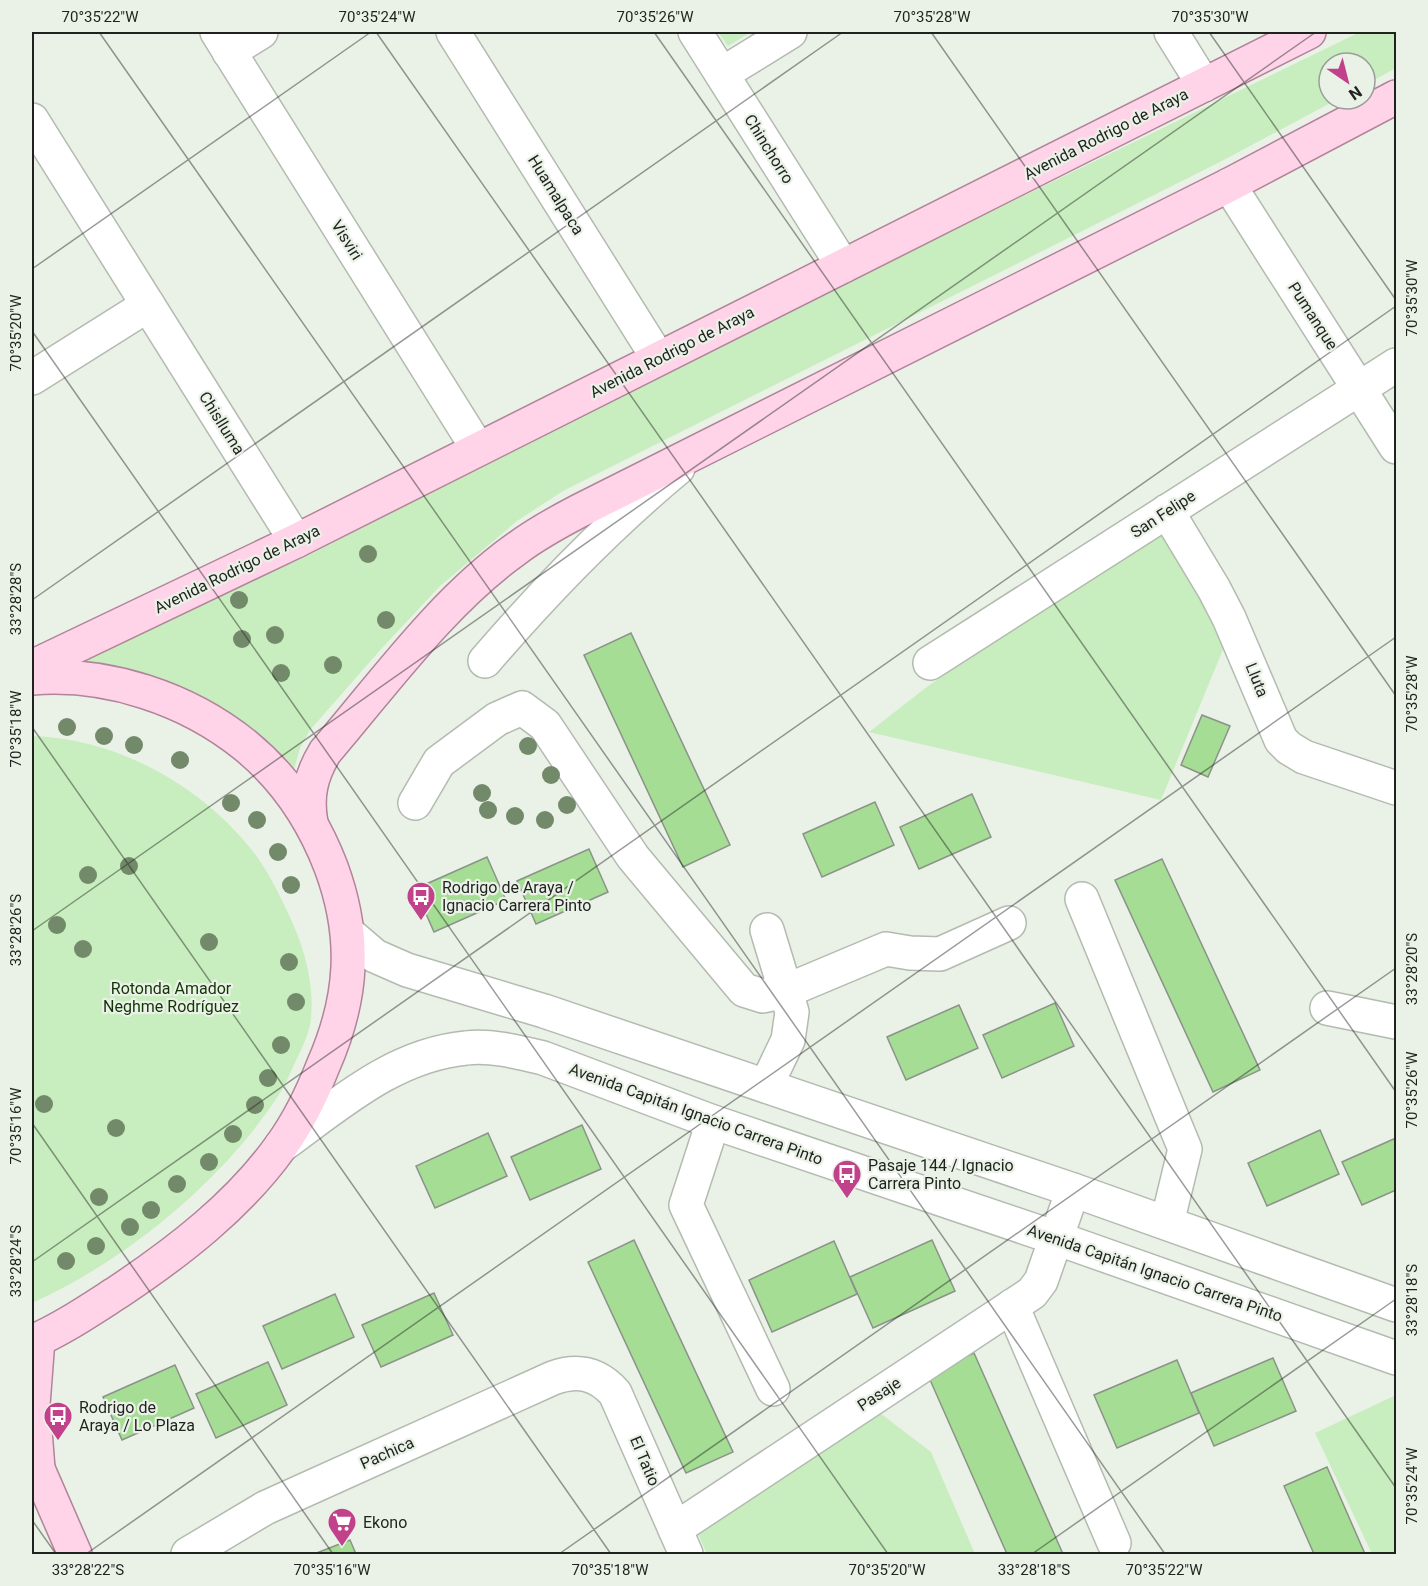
<svg xmlns="http://www.w3.org/2000/svg" width="1428" height="1586" viewBox="0 0 1428 1586" font-family="Roboto,sans-serif">
<style>
.green{fill:#c8edbe}
.building{fill:#a5dd95;stroke:#8b9389;stroke-width:1.5}
.lines{fill:none;stroke-linecap:round;stroke-linejoin:round}
.minor-casing{stroke:#b3bbb0;stroke-width:36}
.major-casing{stroke:#b18499;stroke-width:36}
.minor{stroke:#fff;stroke-width:33}
.major{stroke:#ffd4e9;stroke-width:33}
.tree{fill:#738a6a}
.ticks{fill:none;stroke:#1f221e;stroke-width:1.5;stroke-opacity:0.45}
.labels{text-anchor:middle;dominant-baseline:central;stroke-width:4.5;stroke-linejoin:round;paint-order:stroke}
.street-label{font-size:16px;fill:#1f221e;stroke:#eaf2e7}
.poi-label{font-size:16px;fill:#1f221e;stroke:#eaf2e7;text-anchor:start}
.park-label{font-size:16px;fill:#123504;stroke:#eaf2e7}
.neatline{fill:none;stroke:#1f221e;stroke-width:2}
.ticks-label{font-size:15px;text-anchor:middle;fill:#1f221e}
</style>
<rect width="100%" height="100%" fill="#eaf2e7"/>
<g class="green">
<polygon points="718,32 751,32 728,46"/>
<path d="M1360,32H1396V68L1365,85V63H1329V99H1338L1220,162L563,491L517,521L440,586L382,648L310,730L300,748L294,770C261,739 224,707 183,688C149,673 109,668 73,659L309,555L666,370Z"/>
<polygon points="1167,528 1224,647 1161,800 869,732 928,686"/>
<path d="M32,736C115,738 199,784 251,849C267,869 278,892 289,915C305,949 316,988 310,1025C307,1039 299,1054 293,1067C288,1078 283,1090 276,1099C220,1183 124,1262 32,1303Z"/>
<polygon points="1396,1395 1396,1554 1372,1554 1315,1433"/>
<polygon points="872,1407 931,1452 975,1554 707,1554 696,1530"/>
</g>
<g class="building">
<polygon points="631,633 730,845 683,867 584,655"/>
<polygon points="1202,715 1230,726 1208,777 1181,765"/>
<polygon points="972,794 991,837 919,869 900,827"/>
<polygon points="875,802 894,845 822,877 803,834"/>
<polygon points="589,849 608,892 536,924 517,881"/>
<polygon points="487,857 506,900 434,932 415,889"/>
<polygon points="1162,859 1260,1070 1213,1092 1115,880"/>
<polygon points="1055,1003 1074,1046 1002,1078 983,1035"/>
<polygon points="959,1005 978,1048 906,1080 887,1037"/>
<polygon points="582,1125 601,1169 530,1200 511,1157"/>
<polygon points="1320,1130 1339,1174 1267,1206 1248,1163"/>
<polygon points="488,1133 507,1176 435,1208 416,1166"/>
<polygon points="1396,1138 1396,1190 1362,1205 1342,1162"/>
<polygon points="634,1240 733,1452 686,1473 588,1262"/>
<polygon points="932,1240 955,1291 873,1328 850,1277"/>
<polygon points="834,1241 857,1294 772,1332 749,1280"/>
<polygon points="434,1293 453,1335 381,1367 362,1325"/>
<polygon points="335,1294 354,1337 282,1369 263,1326"/>
<polygon points="974,1353 1063,1554 1007,1554 927,1373"/>
<polygon points="1273,1358 1296,1411 1214,1446 1191,1393"/>
<polygon points="1177,1360 1199,1413 1117,1448 1094,1395"/>
<polygon points="268,1362 287,1405 216,1438 196,1394"/>
<polygon points="175,1365 194,1408 122,1440 103,1397"/>
<polygon points="1327,1467 1365,1554 1314,1554 1284,1486"/>
<polygon points="350,1540 356,1554 314,1554"/>
</g>
<g class="lines">
<g class="minor-casing">
<g id="minor">
<polyline points="217,32 478,449"/>
<polyline points="453,32 658,358"/>
<polyline points="695,32 843,266"/>
<polyline points="1171,32 1204,85"/>
<polyline points="229,52 261,32"/>
<polyline points="722,74 790,32"/>
<polyline points="32,120 296,541"/>
<polyline points="1229,185 1396,447"/>
<polyline points="32,378 148,305"/>
<polyline points="1167,511 1214,589 1229,618 1281,740 1289,748 1304,757 1396,788"/>
<path d="M485,661C545,591 607,527 678,468"/>
<polyline points="930,663 1396,365"/>
<polyline points="415,803 439,762 497,719 522,708 545,725 633,857 744,990 763,996 786,991 886,949 910,953 940,954 1009,923"/>
<polyline points="1082,899 1185,1149 1167,1223"/>
<polyline points="348,933 375,956 407,970 544,1011 1073,1190 1396,1305"/>
<polyline points="1327,1008 1396,1022"/>
<polyline points="766,1086 788,1040 792,1012 767,930"/>
<polyline points="713,1122 686,1205 773,1389"/>
<path d="M281,1146C338,1105 393,1055 466,1048C491,1045 518,1052 543,1058L713,1122L1056,1238L1396,1358"/>
<polyline points="1012,1306 1114,1543"/>
<polyline points="675,1529 1032,1293 1041,1281 1073,1190"/>
<path d="M188,1554L265,1508L553,1378C578,1369 597,1373 615,1393L686,1554"/>
</g>
</g>
<g class="major-casing">
<g id="major">
<polyline points="32,667 296,541 1309,32"/>
<path d="M32,678C107,672 187,698 246,746C285,778 313,820 331,867C357,937 353,998 323,1066C312,1094 299,1121 281,1146C239,1205 178,1252 118,1292C90,1310 62,1329 32,1342"/>
<path d="M311,823C306,796 311,775 325,752C384,683 442,602 516,549C536,534 558,522 579,511L1229,185L1396,97"/>
<polyline points="38,1339 33,1405 38,1469"/>
<polyline points="32,1460 38,1469 75,1554"/>
</g>
</g>
<use href="#minor" class="minor"/>
<use href="#major" class="major"/>
</g>
<g class="tree">
<circle cx="368" cy="554" r="9"/>
<circle cx="239" cy="600" r="9"/>
<circle cx="386" cy="620" r="9"/>
<circle cx="275" cy="635" r="9"/>
<circle cx="242" cy="639" r="9"/>
<circle cx="333" cy="665" r="9"/>
<circle cx="281" cy="673" r="9"/>
<circle cx="67" cy="727" r="9"/>
<circle cx="104" cy="736" r="9"/>
<circle cx="134" cy="745" r="9"/>
<circle cx="528" cy="746" r="9"/>
<circle cx="180" cy="760" r="9"/>
<circle cx="551" cy="775" r="9"/>
<circle cx="482" cy="793" r="9"/>
<circle cx="231" cy="803" r="9"/>
<circle cx="567" cy="805" r="9"/>
<circle cx="488" cy="810" r="9"/>
<circle cx="515" cy="816" r="9"/>
<circle cx="257" cy="820" r="9"/>
<circle cx="545" cy="820" r="9"/>
<circle cx="278" cy="852" r="9"/>
<circle cx="129" cy="866" r="9"/>
<circle cx="88" cy="875" r="9"/>
<circle cx="291" cy="885" r="9"/>
<circle cx="57" cy="925" r="9"/>
<circle cx="209" cy="942" r="9"/>
<circle cx="83" cy="949" r="9"/>
<circle cx="289" cy="962" r="9"/>
<circle cx="296" cy="1002" r="9"/>
<circle cx="281" cy="1045" r="9"/>
<circle cx="268" cy="1078" r="9"/>
<circle cx="44" cy="1104" r="9"/>
<circle cx="255" cy="1105" r="9"/>
<circle cx="116" cy="1128" r="9"/>
<circle cx="233" cy="1134" r="9"/>
<circle cx="209" cy="1162" r="9"/>
<circle cx="177" cy="1184" r="9"/>
<circle cx="99" cy="1197" r="9"/>
<circle cx="151" cy="1210" r="9"/>
<circle cx="130" cy="1227" r="9"/>
<circle cx="96" cy="1246" r="9"/>
<circle cx="66" cy="1261" r="9"/>
</g>
<path class="ticks" d="M99,32L1165,1554M376,32L1396,1488M654,32L1396,1092M931,32L1396,696M1209,32L1396,300M32,269L371,32M32,331L888,1554M32,600L843,32M32,727L611,1554M32,931L1316,32M32,1123L333,1554M32,1262L1396,306M32,1520L56,1554M86,1554L1396,637M559,1554L1396,968M1032,1554L1396,1299"/>
<defs>
<g id="bus-pin" transform="scale(1.5)"><path d="M0 17L-7.5 6A9.5 9.5 0 1 1 7.5 6Z" fill="#c1418b" stroke="#eaf2e7"/><path d="M-5-6H5V4H4V6H2V4H-2V6H-4V4H-5ZM-3.5-4V0h7V-4ZM-3.5 1.2v1.5H-2V1.2ZM2 1.2v1.5H3.5V1.2Z" fill="#fff"/></g>
<g id="supermarket-pin" transform="scale(1.5)"><path d="M0 17L-7.5 6A9.5 9.5 0 1 1 7.5 6Z" fill="#c1418b" stroke="#eaf2e7"/><path d="M-6-5.5h2.5l.6 2H6L4.5 2H-2.5L-4.4-4H-6ZM-1.5 3.2a1.3 1.3 0 1 0 .1 0ZM3 3.2a1.3 1.3 0 1 0 .1 0Z" fill="#fff"/></g>
</defs>
<g fill-rule="evenodd">
<use href="#bus-pin" x="421" y="896"/>
<use href="#bus-pin" x="847" y="1174"/>
<use href="#bus-pin" x="58" y="1416"/>
<use href="#supermarket-pin" x="342" y="1522"/>
</g>
<g class="labels">
<g class="street-label">
<text transform="translate(1106 134) rotate(-27)">Avenida Rodrigo de Araya</text>
<text transform="translate(769 149) rotate(58)">Chinchorro</text>
<text transform="translate(556 195) rotate(58)">Huamalpaca</text>
<text transform="translate(347 240) rotate(58)">Visviri</text>
<text transform="translate(1313 316) rotate(57)">Pumanque</text>
<text transform="translate(672 352) rotate(-27)">Avenida Rodrigo de Araya</text>
<text transform="translate(222 423) rotate(58)">Chislluma</text>
<text transform="translate(1163 514) rotate(-33)">San Felipe</text>
<text transform="translate(237 569) rotate(-26)">Avenida Rodrigo de Araya</text>
<text transform="translate(1257 680) rotate(68)">Lluta</text>
<text transform="translate(696 1114) rotate(20)">Avenida Capitán Ignacio Carrera Pinto</text>
<text transform="translate(1155 1273) rotate(19)">Avenida Capitán Ignacio Carrera Pinto</text>
<text transform="translate(879 1394) rotate(-33)">Pasaje</text>
<text transform="translate(387 1453) rotate(-24)">Pachica</text>
<text transform="translate(645 1461) rotate(67)">El Tatio</text>
</g>
<g class="poi-label">
<text x="442" y="887">Rodrigo de Araya /<tspan x="442" dy="18">Ignacio Carrera Pinto</tspan></text>
<text x="868" y="1165">Pasaje 144 / Ignacio<tspan x="868" dy="18">Carrera Pinto</tspan></text>
<text x="79" y="1407">Rodrigo de<tspan x="79" dy="18">Araya / Lo Plaza</tspan></text>
<text x="363" y="1522">Ekono</text>
</g>
<g class="park-label">
<text x="171" y="988">Rotonda Amador<tspan x="171" dy="18">Neghme Rodríguez</tspan></text>
</g>
</g>
<rect width="1428" height="1586" fill="none" stroke="#eaf2e7" stroke-width="66"/>
<g transform="translate(1347 81) rotate(145)"><circle r="28" fill="#eaf2e7" stroke="#999f97" stroke-width="1.5"/>
<path d="M0-4.5L10 22L0 15L-10 22Z" fill="#c1418b"/>
<text y="-9" font-size="16" font-weight="bold" text-anchor="middle" fill="#1f221e">N</text>
</g>
<rect x="33" y="33" width="1362" height="1520" class="neatline"/>
<g class="ticks-label">
<text x="100" y="22">70°35'22"W</text>
<text x="377" y="22">70°35'24"W</text>
<text x="655" y="22">70°35'26"W</text>
<text x="932" y="22">70°35'28"W</text>
<text x="1210" y="22">70°35'30"W</text>
<text transform="translate(1412 298) rotate(-90)" y="5">70°35'30"W</text>
<text transform="translate(16 333) rotate(-90)" y="5">70°35'20"W</text>
<text transform="translate(16 599) rotate(-90)" y="5">33°28'28"S</text>
<text transform="translate(1412 694) rotate(-90)" y="5">70°35'28"W</text>
<text transform="translate(16 729) rotate(-90)" y="5">70°35'18"W</text>
<text transform="translate(16 930) rotate(-90)" y="5">33°28'26"S</text>
<text transform="translate(1412 969) rotate(-90)" y="5">33°28'20"S</text>
<text transform="translate(1412 1090) rotate(-90)" y="5">70°35'26"W</text>
<text transform="translate(16 1126) rotate(-90)" y="5">70°35'16"W</text>
<text transform="translate(16 1261) rotate(-90)" y="5">33°28'24"S</text>
<text transform="translate(1412 1300) rotate(-90)" y="5">33°28'18"S</text>
<text transform="translate(1412 1486) rotate(-90)" y="5">70°35'24"W</text>
<text x="88" y="1575">33°28'22"S</text>
<text x="332" y="1575">70°35'16"W</text>
<text x="610" y="1575">70°35'18"W</text>
<text x="887" y="1575">70°35'20"W</text>
<text x="1034" y="1575">33°28'18"S</text>
<text x="1164" y="1575">70°35'22"W</text>
</g>
</svg>
